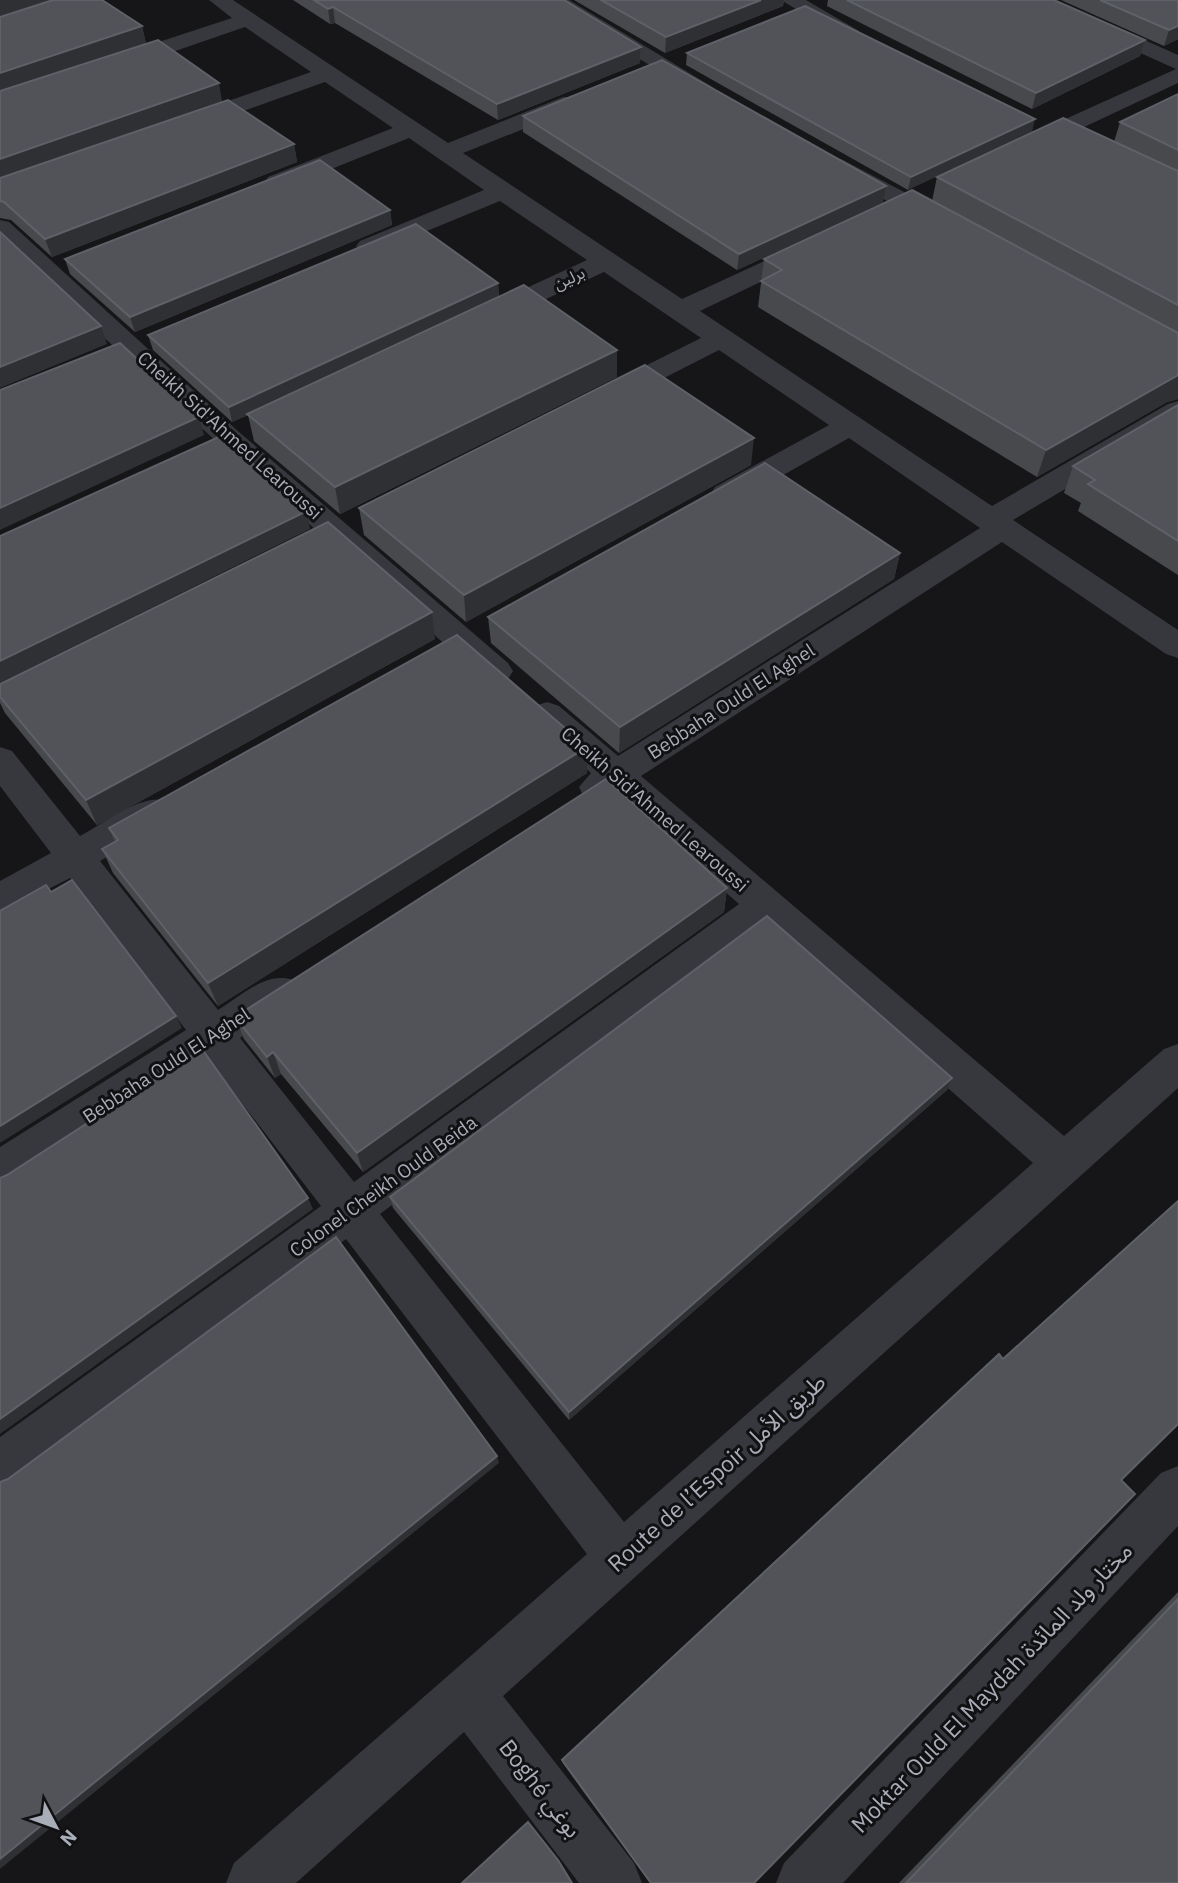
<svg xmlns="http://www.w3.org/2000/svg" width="1178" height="1883" viewBox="0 0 1178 1883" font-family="'IBM Plex Sans','Noto Sans Arabic',sans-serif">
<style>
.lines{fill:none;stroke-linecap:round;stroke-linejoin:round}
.minor{fill:#37383d;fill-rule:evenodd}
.wall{fill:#47494d}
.shaded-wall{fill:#2f3033}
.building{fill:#525359;stroke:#5f6168;stroke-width:2}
.labels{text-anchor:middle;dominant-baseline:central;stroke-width:6;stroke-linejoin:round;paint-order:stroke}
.far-street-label{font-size:16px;fill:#a8adb8;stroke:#111113}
.street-label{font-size:19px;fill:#a8adb8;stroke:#111113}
.near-street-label{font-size:23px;fill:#a8adb8;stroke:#111113}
</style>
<rect width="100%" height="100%" fill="#161618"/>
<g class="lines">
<g class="minor">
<path d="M209,0H233L448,143L563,97H579L582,102L579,107L463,153L682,299L799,245H817L821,250L817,255L700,311L992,506L1168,404L1178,401V422L1013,520L1178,630V658L1166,654L1002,542L641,776L1064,1136L1164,1049L1178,1044V1088L503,1696L634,1863L642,1883H579L464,1732L296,1883H226L234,1863L587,1554L346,1239L17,1484L0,1491V1437L321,1206L208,1059L15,1184L0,1190V1147L186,1030L70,878L0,914V881L51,853L0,786V747L12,751L80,836C105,823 141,792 170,801L175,811L170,821L100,861L218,1010C241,996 266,971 293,980L299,992L293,1004L240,1038L354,1182L739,904L614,794L597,801L584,797L579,787L591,773L535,724L530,715L535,706L547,702L559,706L618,756L980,528L849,438L737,501L726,504L715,501L711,494L715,487L829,425L719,350L619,401L609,404L599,401L595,395L599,389L701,338L604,272L497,322H479L475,316L479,310L587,260L500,201L378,251H360L356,246L360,241L484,190L409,138L286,187H268L265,182L268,177L393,128L325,82L196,128H180L177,123L180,118L311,72L245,27L126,68L118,70L107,63L110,58L232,18ZM765,927L1033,1163L624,1522L380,1214Z"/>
<polygon points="544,0 569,0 714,88 703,95 695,93"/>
<polygon points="781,0 806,0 859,31 856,36 840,36"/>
<polygon points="1028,0 1055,0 1178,55 1178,83 1035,150 1019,150 1015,145 1019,140 1176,69 1031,4"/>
<polygon points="841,159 950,216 953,221 950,226 932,226 833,171 829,166 833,161"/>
<polygon points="0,220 9,222 239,432 508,663 513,671 508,679 496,683 484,679 219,444 0,241"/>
<polygon points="1178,1466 1178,1526 843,1883 776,1883 784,1863 1161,1473"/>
</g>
</g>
<g class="wall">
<polygon points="0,0 142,26 146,44 222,101 88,148 294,144 297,162 52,257 11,220 0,218"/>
<polygon points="293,0 564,0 641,47 640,63 498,120 335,23 330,24"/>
<polygon points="574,0 784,0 783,6 665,53"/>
<polygon points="828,0 1054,0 1145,40 1140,56 1032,109 827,6"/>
<polygon points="1061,0 1178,0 1178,39 1164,46"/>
<polygon points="687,53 1035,119 908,190 686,65"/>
<polygon points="1178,94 1178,399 1167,402 1037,477 758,307 764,259 932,201 937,177 1114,142 1120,122"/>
<polygon points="523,116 883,202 737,270 523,132"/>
<polygon points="390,210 392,225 135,332 70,274 65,259"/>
<polygon points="498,283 499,297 617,350 617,377 340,514 254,441 248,415 232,422 153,350 148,335"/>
<polygon points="1178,405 1178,575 1078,511 1081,503 1064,493 1073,466"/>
<polygon points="751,465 466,622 364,535 359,508"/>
<polygon points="900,553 894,579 619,753 491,643 488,617"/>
<polygon points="435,639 97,825 5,713 0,703 0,697"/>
<polygon points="587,747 587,773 218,1006 113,873 102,849 115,842 109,828"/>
<polygon points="727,888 724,912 363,1172 281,1074 275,1078 244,1039 235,1017"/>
<polygon points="952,1078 947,1090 569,1420 393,1208 390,1197"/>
<polygon points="1121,1480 754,1883 650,1883 562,1762 562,1760"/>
<polygon points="1178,1592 1178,1883 899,1883"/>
</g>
<g class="shaded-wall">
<polygon points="0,0 55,0 0,18"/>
<polygon points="761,0 784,0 783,6 665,53 666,37"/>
<polygon points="333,7 335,23 330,24 328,9"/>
<polygon points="142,26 146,44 0,92 0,73"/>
<polygon points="1178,26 1178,39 1164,46 1169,30"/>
<polygon points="1145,40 1140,56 1032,109 1036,93"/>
<polygon points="641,47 640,63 498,120 497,104"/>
<polygon points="219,83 222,101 0,179 0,159"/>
<polygon points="1035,119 1032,132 908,190 911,177"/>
<polygon points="294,144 297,162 52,257 45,239"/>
<polygon points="886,186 883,202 737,270 739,254"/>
<polygon points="390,210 392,225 135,332 130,317"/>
<polygon points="498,283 499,298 232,422 229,407"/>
<polygon points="101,326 107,344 0,388 0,367"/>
<polygon points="617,350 617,377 340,514 335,487"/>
<polygon points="1178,375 1178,399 1167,402 1037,477 1046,450"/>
<polygon points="199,417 204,435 0,530 0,508"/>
<polygon points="754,438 751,465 466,622 464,595"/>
<polygon points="307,511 310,529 0,683 0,661"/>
<polygon points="900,553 894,579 619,753 620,727"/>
<polygon points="432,612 435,639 97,825 86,800"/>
<polygon points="587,747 587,773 218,1006 208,983"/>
<polygon points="727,888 724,912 363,1172 357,1153"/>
<polygon points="176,1016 182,1028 0,1143 0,1126"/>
<polygon points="273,1052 281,1074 275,1078 267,1057"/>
<polygon points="952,1078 947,1090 569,1420 569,1412"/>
<polygon points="308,1198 313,1209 0,1434 0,1419"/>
<polygon points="497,1456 499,1463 0,1869 0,1859"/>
</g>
<g class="building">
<polygon points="53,0 102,0 142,26 0,73 0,17"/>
<polygon points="314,0 564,0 641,47 497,104 333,7 328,9"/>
<polygon points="601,0 761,0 666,37"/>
<polygon points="847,0 1054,0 1145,40 1036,93"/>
<polygon points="1100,0 1178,0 1178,26 1169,30"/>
<polygon points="805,6 1035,119 911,177 687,53"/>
<polygon points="158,40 219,83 0,159 0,91"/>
<polygon points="662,60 886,186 739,254 523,116"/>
<polygon points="1178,94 1178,150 1120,122"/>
<polygon points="228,100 294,144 45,239 4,202 0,201 0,178"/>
<polygon points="1063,118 1178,171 1178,305 937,177"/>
<polygon points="320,160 390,210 130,317 65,259"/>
<polygon points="912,190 1178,333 1178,375 1046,450 761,281 782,270 764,259"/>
<polygon points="416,224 498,283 229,407 148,335"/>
<polygon points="0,232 101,326 0,367"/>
<polygon points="524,285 617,350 335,487 247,414"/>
<polygon points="120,343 199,417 0,508 0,390"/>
<polygon points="645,365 754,438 464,595 359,508"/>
<polygon points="1178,405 1178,541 1088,484 1095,480 1073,466"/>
<polygon points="221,436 307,511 0,661 0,536"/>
<polygon points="765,463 900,553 620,727 488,617"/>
<polygon points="328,522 432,612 86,800 0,697 0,684"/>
<polygon points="457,635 587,747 208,983 102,849 118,840 109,828"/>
<polygon points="606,779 727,888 357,1153 273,1052 267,1057 235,1017"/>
<polygon points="72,880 176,1016 0,1126 0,911 46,885 51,892"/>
<polygon points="767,916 952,1078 569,1412 390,1197"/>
<polygon points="202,1049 308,1198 0,1419 0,1178 7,1175"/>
<polygon points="1178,1201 1178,1424 1121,1480 1135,1494 754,1883 651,1883 562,1760 999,1354 1003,1359"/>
<polygon points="336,1237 497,1456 0,1859 0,1482 8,1479"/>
<polygon points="1178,1599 1178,1883 906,1883"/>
<polygon points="528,1822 558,1860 572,1883 462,1883"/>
</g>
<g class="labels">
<g class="far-street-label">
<text transform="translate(569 278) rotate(-25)">برلين</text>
</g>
<g class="street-label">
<text transform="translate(230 435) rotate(42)">Cheikh Sid'Ahmed Learoussi</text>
<text transform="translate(731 701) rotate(-33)">Bebbaha Ould El Aghel</text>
<text transform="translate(655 809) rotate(41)">Cheikh Sid'Ahmed Learoussi</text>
<text transform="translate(166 1065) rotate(-33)">Bebbaha Ould El Aghel</text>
<text transform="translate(383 1186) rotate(-36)">Colonel Cheikh Ould Beida</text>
</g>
<g class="near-street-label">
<text transform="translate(716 1472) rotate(-42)">Route de l’Espoir طريق الأمل</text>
<text transform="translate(991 1687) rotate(-46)">Moktar Ould El Maydah مختار ولد المائدة</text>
<text transform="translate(541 1788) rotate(52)">Boghé بوغي</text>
</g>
</g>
<g transform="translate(56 1827) rotate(131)" stroke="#111113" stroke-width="5" paint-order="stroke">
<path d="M0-5L12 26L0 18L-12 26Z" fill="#a8adb8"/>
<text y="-10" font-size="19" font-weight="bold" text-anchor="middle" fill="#a8adb8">N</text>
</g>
</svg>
